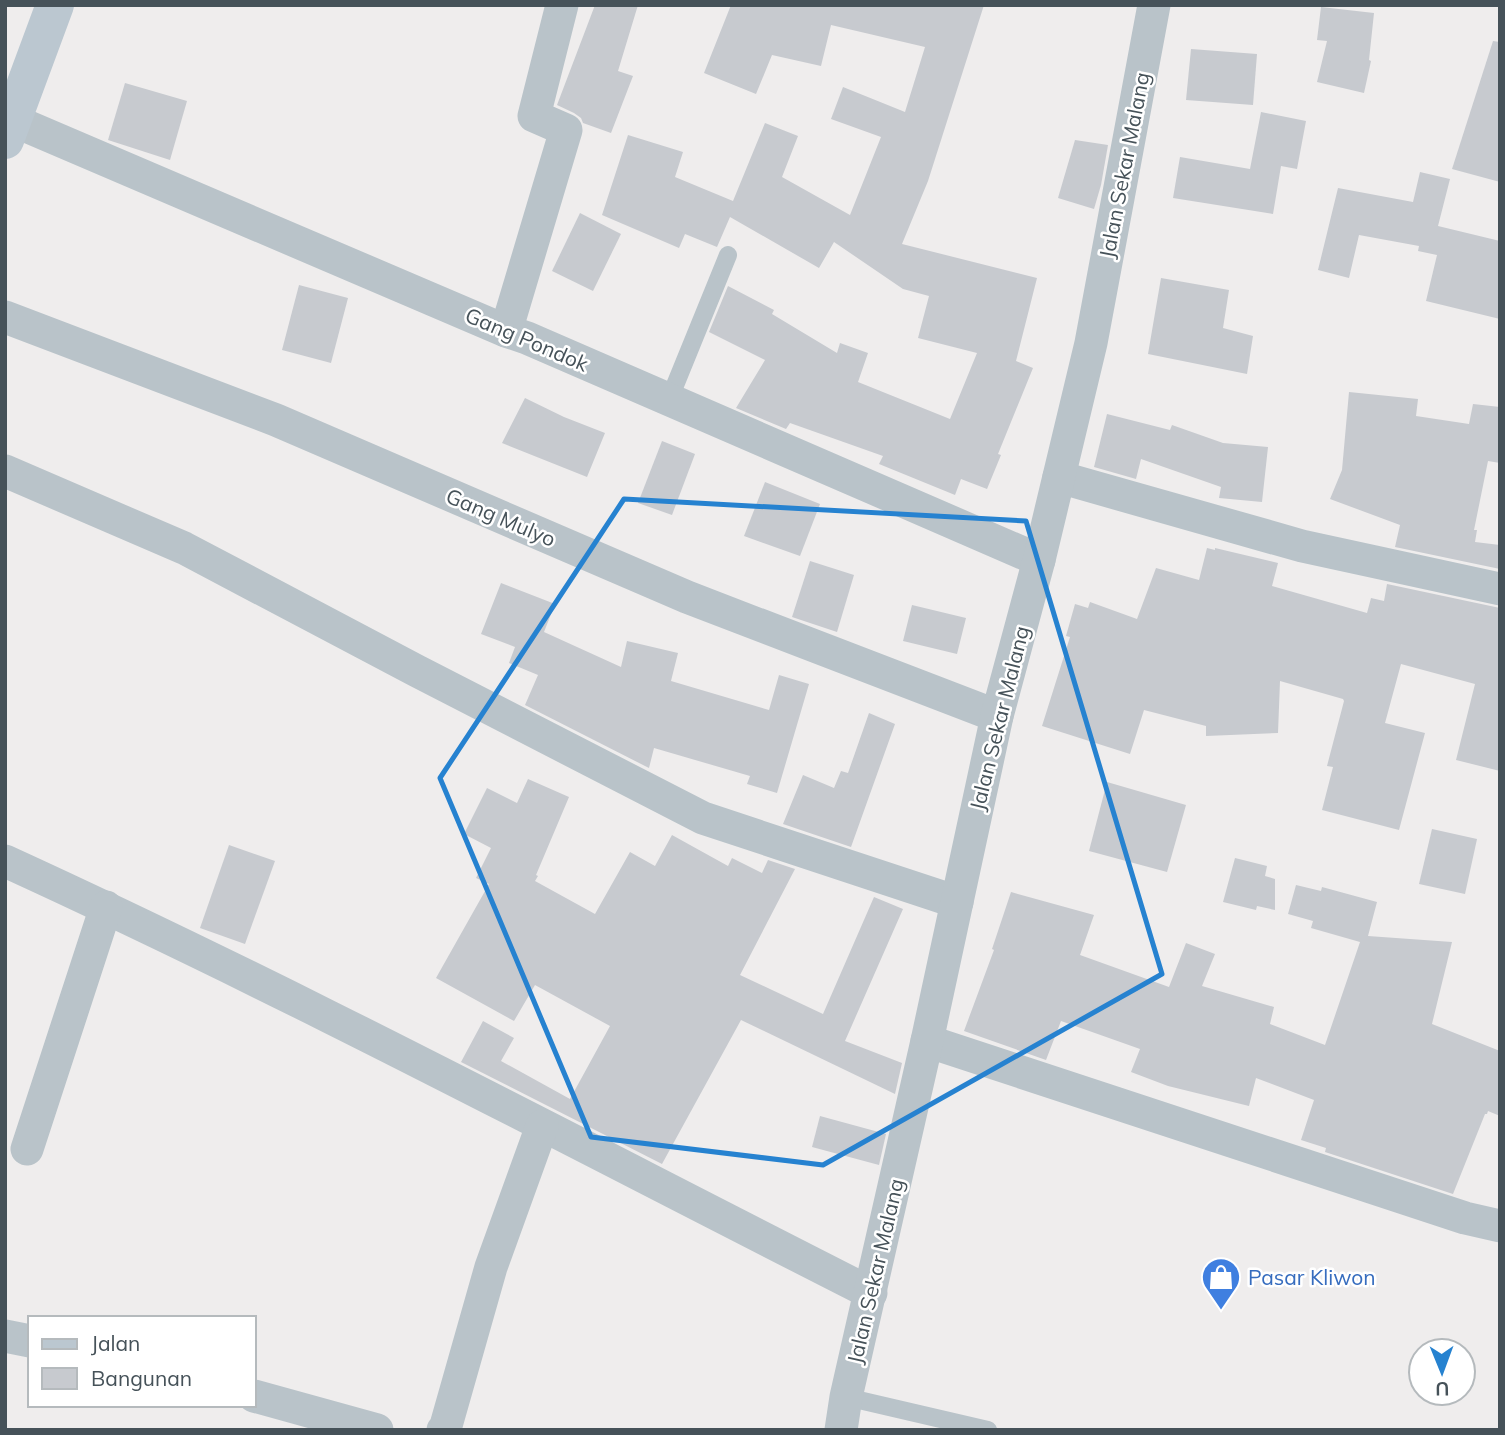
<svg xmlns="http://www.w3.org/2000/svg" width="1505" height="1435" viewBox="0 0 1505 1435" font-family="Mulish,sans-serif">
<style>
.building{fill:#c7cacf}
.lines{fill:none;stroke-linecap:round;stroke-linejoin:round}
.lane{stroke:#b9c3c9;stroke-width:18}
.street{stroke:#b9c3c9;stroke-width:33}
.secondary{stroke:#bbc7d0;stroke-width:38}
.marked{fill:none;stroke:#2682d0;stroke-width:5;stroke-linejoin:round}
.labels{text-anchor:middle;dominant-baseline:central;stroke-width:5;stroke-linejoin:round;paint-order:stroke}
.street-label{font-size:21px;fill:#465259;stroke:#fff}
.shop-label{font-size:21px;fill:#366cbe;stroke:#fff;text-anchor:start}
</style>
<rect width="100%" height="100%" fill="#efeded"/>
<g class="building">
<polygon points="595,5 638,5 618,71 633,76 611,133 583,123 581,118 574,113 557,105"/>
<polygon points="731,5 984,5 928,181 902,244 1037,278 1016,361 1033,368 998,454 1001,455 987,489 961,479 955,495 879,464 883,456 790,423 786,429 736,408 765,360 709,332 728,286 774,310 772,314 837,353 840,343 868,353 858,382 950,419 977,353 918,338 929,296 903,289 834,242 819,268 730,217 717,247 685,234 679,248 602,215 628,135 683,152 675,177 733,201 765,123 798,136 782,177 850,215 881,137 831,119 843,87 905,112 925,47 831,25 821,66 772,55 756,94 704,73"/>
<polygon points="1321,7 1374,13 1369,60 1371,61 1364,93 1317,82 1327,41 1317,40"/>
<polygon points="1493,41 1500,42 1500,182 1452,169"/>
<polygon points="1191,49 1257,54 1253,105 1186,100"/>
<polygon points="125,83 187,101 170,160 108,140"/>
<polygon points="1261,112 1306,121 1297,169 1281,166 1273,214 1173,198 1180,157 1250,169"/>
<polygon points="1075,140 1108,145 1101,185 1094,209 1058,198"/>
<polygon points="1420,172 1450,179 1438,226 1500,241 1500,319 1426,301 1437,255 1418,251 1419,246 1359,235 1349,278 1318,270 1338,188 1413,202"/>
<polygon points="580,213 621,234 593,291 552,271"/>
<polygon points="1161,278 1229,290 1223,328 1253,336 1247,374 1148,354"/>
<polygon points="299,285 348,298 331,363 282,350"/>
<polygon points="1349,392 1418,399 1416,416 1469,424 1473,404 1500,407 1500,463 1488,461 1474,530 1477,530 1475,542 1500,545 1500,569 1395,547 1400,525 1330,499 1342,470"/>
<polygon points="525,398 564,417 605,433 587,477 502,443"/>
<polygon points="1107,414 1170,430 1172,425 1223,443 1268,447 1262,502 1219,498 1221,487 1141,459 1136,479 1094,467"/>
<polygon points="662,441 695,454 672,515 638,503"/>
<polygon points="765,482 820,504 800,556 744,536"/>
<polygon points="1207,548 1215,550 1215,548 1278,563 1272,586 1367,613 1371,598 1384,601 1387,584 1500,608 1500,771 1456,760 1475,684 1401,664 1385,723 1425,733 1399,830 1322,810 1333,767 1327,766 1344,701 1343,699 1280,681 1278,733 1206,736 1206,726 1144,710 1130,754 1042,726 1070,637 1066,636 1075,604 1088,608 1090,602 1137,619 1156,568 1199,580"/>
<polygon points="810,561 854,575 837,632 792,617"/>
<polygon points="501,583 555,604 544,632 621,667 627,641 678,653 671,681 769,710 779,675 809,684 777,793 747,784 750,776 654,748 649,768 645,766 525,705 538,675 509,663 515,647 481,634"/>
<polygon points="912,605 966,618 957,654 903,641"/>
<polygon points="869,713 895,724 851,847 783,824 803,775 834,788 841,771 848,773"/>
<polygon points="528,779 569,797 536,875 538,876 535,881 595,914 630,852 655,866 672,835 728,866 732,858 762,873 768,860 795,869 740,975 823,1014 874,897 903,909 845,1041 902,1063 895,1094 741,1020 662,1164 461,1062 483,1021 514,1038 501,1061 570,1099 610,1026 535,985 514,1021 436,978 489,884 476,878 491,848 464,834 487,788 517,803"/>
<polygon points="1107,782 1186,805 1167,872 1089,851"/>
<polygon points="1432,829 1477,839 1465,894 1419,884"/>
<polygon points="229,845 275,861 245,944 200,928"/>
<polygon points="1235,858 1267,866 1265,876 1275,879 1275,910 1257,906 1256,910 1223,902"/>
<polygon points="1296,885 1321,891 1322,887 1377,902 1368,936 1452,942 1432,1024 1500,1051 1500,1116 1488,1111 1487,1114 1485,1114 1453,1194 1325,1152 1326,1148 1301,1140 1314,1100 1256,1078 1249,1106 1168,1086 1131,1072 1140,1049 1061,1021 1046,1060 964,1031 994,950 992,949 1011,892 1094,915 1080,955 1169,987 1186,943 1215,954 1202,986 1274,1007 1270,1024 1325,1045 1360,942 1311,928 1313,921 1288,914"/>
<polygon points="820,1116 886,1134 879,1165 812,1147"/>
</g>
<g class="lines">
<g class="lane">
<polyline points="669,400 728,255"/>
<polyline points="846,1397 988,1430"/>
</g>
<g class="street">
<polyline points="5,117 506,331 527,338 1039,560"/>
<polyline points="5,317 276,420 687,597 997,716"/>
<polyline points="506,331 566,130 534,116 562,5"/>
<polyline points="5,471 184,548 417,671 703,818 957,902"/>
<polyline points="1059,477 1302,546 1500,589"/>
<path d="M5,861C298,995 583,1147 871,1293"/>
<polyline points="927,1041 1465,1218 1500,1226"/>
<polyline points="27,1149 106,907"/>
<polyline points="5,1336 30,1341"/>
<polyline points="254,1396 377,1430"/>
<polyline points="443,1430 445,1429 491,1267 542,1126"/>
<polyline points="841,1430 846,1397 927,1041 997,716 1039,560 1091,343 1154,5"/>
</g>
<polyline class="secondary" points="5,140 55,5"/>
</g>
<path class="marked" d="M624,499L1026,521L1162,974L823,1165L591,1137L440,778Z"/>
<defs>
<g id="shop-pin" transform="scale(2.0125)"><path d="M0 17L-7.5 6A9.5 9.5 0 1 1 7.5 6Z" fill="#3f7fe0" stroke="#fff"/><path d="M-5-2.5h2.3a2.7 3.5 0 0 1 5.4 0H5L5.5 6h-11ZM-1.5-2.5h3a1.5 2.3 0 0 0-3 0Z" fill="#fff"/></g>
</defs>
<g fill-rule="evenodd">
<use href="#shop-pin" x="1221" y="1277"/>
</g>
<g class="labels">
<g class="street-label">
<text transform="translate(1124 165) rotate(-79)">Jalan Sekar Malang</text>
<text transform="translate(527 339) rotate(23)">Gang Pondok</text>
<text transform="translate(501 517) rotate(23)">Gang Mulyo</text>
<text transform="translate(999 718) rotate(-76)">Jalan Sekar Malang</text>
<text transform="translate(875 1271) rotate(-77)">Jalan Sekar Malang</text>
</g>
<g class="shop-label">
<text x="1248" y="1277">Pasar Kliwon</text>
</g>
</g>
<rect width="1505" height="1435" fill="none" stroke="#465259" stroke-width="14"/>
<rect x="28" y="1316" width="228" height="91" fill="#ffffff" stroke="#b5babd" stroke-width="2"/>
<rect x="42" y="1339" width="35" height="10" fill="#bbc7d0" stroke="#b5babd" stroke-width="2"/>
<text x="91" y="1351" font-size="21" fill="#465259">Jalan</text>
<rect x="42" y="1368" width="35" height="21" fill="#c7cacf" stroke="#b5babd" stroke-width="2"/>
<text x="91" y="1386" font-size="21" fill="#465259">Bangunan</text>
<g transform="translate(1442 1372) rotate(179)"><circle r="33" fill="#ffffff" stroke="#b5babd" stroke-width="2"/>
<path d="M0-5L12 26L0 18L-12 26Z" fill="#2682d0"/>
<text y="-10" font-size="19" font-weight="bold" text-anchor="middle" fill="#465259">U</text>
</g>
</svg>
